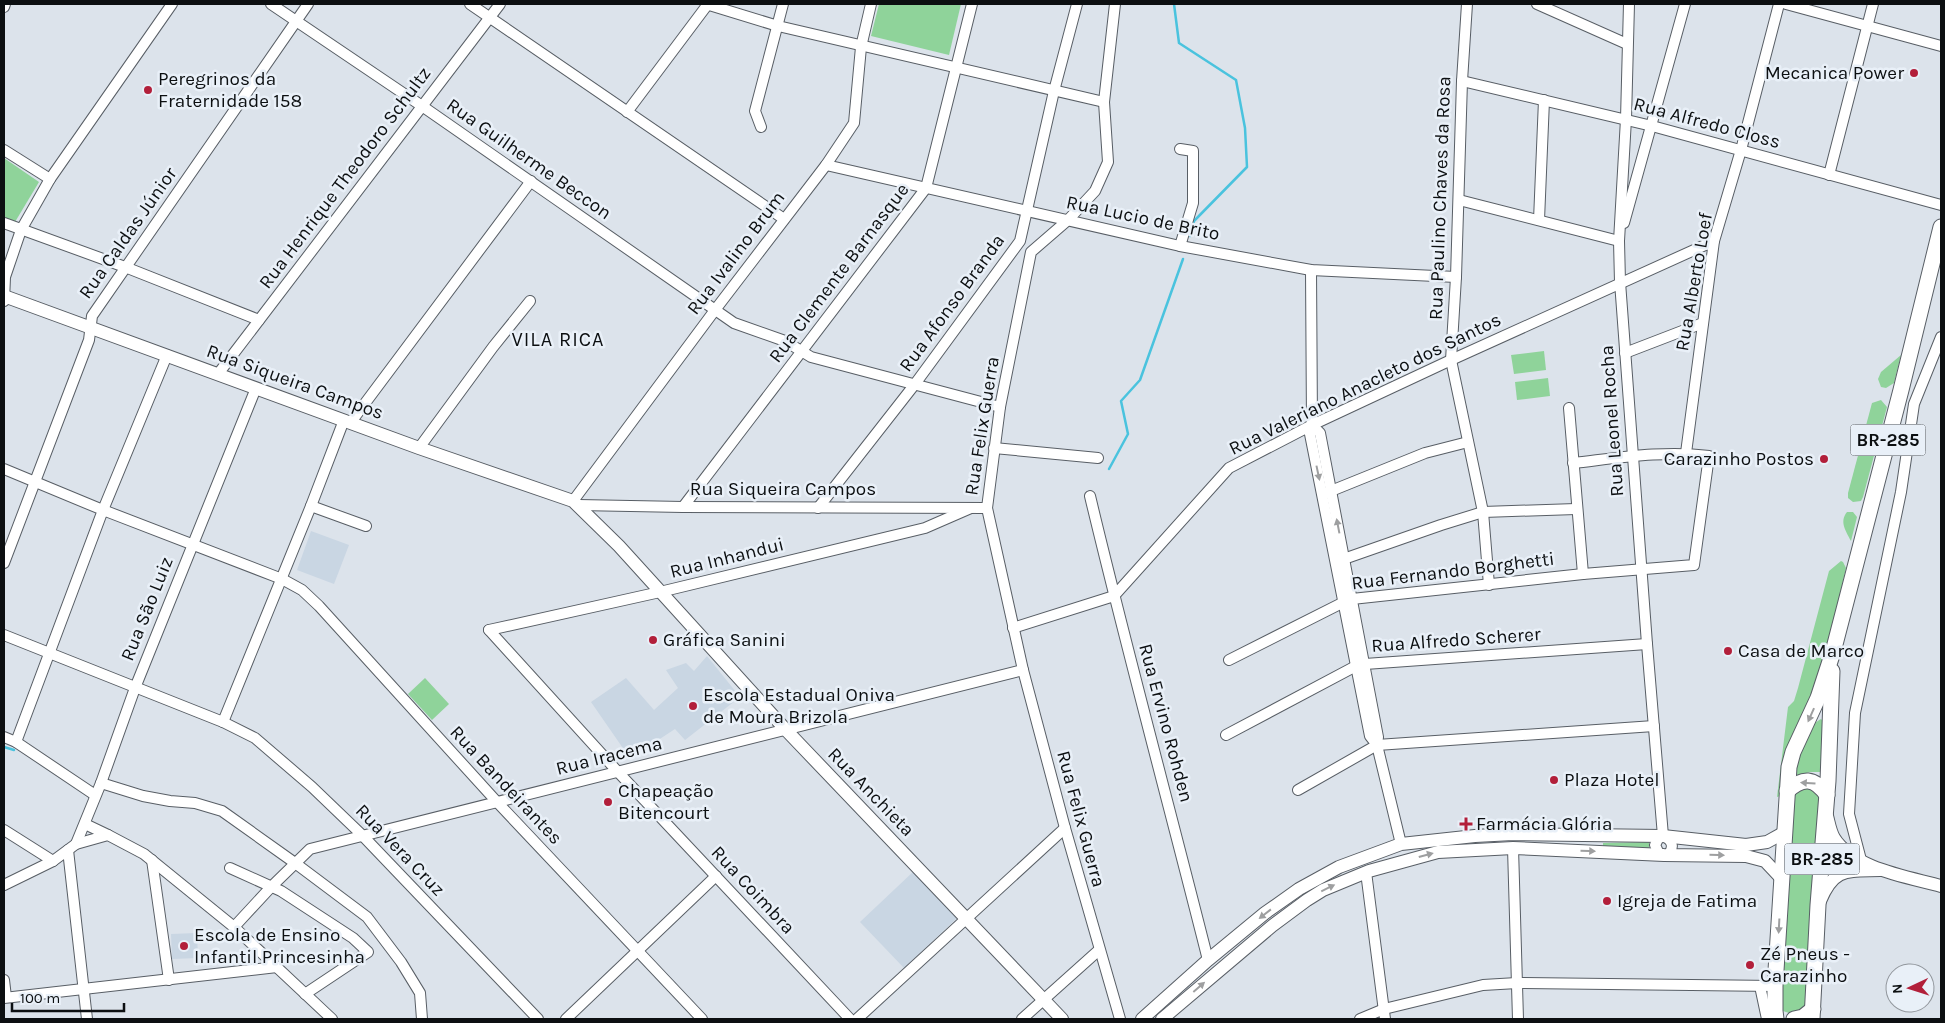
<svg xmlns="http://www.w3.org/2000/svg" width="1945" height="1023" viewBox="0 0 1945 1023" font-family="Karla,sans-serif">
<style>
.built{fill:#c9d6e3}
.green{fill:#8fd39a}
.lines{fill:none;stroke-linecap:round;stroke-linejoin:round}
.stream{stroke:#4ac3de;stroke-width:2.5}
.minor-casing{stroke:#585e65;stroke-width:12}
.major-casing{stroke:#585e65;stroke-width:14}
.highway-casing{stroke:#585e65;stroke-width:17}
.minor{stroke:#fff;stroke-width:10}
.major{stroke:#fff;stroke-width:12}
.highway{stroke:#fff;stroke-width:15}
.oneway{fill:#9e9fa0}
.poi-dot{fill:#b21f3a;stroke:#e9f0f8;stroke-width:2}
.labels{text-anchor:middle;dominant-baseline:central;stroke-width:5;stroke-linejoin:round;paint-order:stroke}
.shield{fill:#e9f0f8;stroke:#4e5256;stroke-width:1}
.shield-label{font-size:18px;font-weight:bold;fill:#0c0f11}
.poi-label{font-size:19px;fill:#0c0f11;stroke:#e9f0f8;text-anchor:start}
.street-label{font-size:19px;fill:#0c0f11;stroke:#e9f0f8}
.neighbourhood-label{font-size:20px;letter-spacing:1px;fill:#0c0f11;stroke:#e9f0f8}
</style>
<rect width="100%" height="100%" fill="#dce3eb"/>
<g class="built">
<polygon points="311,531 349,545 334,584 297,570"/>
<polygon points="707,656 740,697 685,740 675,729 649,746 644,742 627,754 591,702 626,678 654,710 678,688 666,670 686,663 694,671"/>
<polygon points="914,871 958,917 904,968 860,922"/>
<polygon points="197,933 198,958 172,959 171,934"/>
</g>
<g class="green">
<polygon points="879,4 961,4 949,55 871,36"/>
<polygon points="4,158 39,182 15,222 4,218"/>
<polygon points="1544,351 1546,370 1514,374 1511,355"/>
<polygon points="1901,355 1894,383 1886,388 1881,387 1878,379 1881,372"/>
<polygon points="1548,378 1550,396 1517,400 1515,382"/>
<polygon points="1881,400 1887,407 1863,497 1861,501 1853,502 1848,498 1848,493 1872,403"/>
<path d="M1847,512H1853L1857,517L1851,541C1846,531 1839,522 1847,512Z"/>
<polygon points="1841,561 1843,562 1846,568 1819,685 1780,796 1777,797 1788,707 1794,701 1798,688 1829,571"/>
<polygon points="425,678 449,704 432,720 408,694"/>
<path d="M1821,719L1824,722L1823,772H1810L1792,777C1795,761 1806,726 1821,719Z"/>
<polygon points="1809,784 1820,798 1805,1004 1804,1009 1792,1014 1783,1011 1780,1007 1794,793"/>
<polygon points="1649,842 1649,849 1603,846 1603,843"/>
<polygon points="1830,845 1850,864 1828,872"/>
</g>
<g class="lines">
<g class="stream">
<polyline points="1174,4 1179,43 1236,80 1245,128 1247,167 1194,221 1190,236"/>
<polyline points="1109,469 1128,434 1121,401 1140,380 1183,259"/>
<polyline points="4,747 14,750"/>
</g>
<g class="minor-casing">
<g id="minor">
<polyline points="271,4 422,106 734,323 785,341 811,357 1000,407"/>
<polyline points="470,4 784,219"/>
<polyline points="706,4 778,26 1104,102"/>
<polyline points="1115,4 1104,102 1108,162 1095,191 1068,220 1031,252 1000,407 987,508 1023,670 1065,828 1120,1019"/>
<polyline points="1467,4 1462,81 1456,277 1451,360 1483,512 1489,585"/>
<polyline points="1537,4 1627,44"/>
<polyline points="1629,4 1626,119 1619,241 1620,282 1647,644 1663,836"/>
<polyline points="1786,4 1941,46"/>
<polyline points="4,7 5,4"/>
<polyline points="1462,81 1652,126 1941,205"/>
<polyline points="627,112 708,4"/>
<polyline points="761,127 755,111 783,4"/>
<polyline points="4,150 50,179"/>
<polyline points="826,165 1180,246 1311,270 1456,277"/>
<polyline points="1829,175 1873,4"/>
<polyline points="1459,200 1619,241"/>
<polyline points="1539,220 1544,100"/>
<polyline points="4,223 125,267 259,320"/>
<polyline points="1624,223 1685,4"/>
<polyline points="1180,246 1193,203 1193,151 1180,149"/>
<polyline points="1311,270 1312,425 1310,434 1370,736 1377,745 1401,844"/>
<polyline points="4,301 5,277 21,230 50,179 172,4"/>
<polyline points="1625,353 1703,323"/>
<polyline points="218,374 500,4"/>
<polyline points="1569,408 1583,574"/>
<polyline points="351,422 531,181"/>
<polyline points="1312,425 1320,433 1378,737 1377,745"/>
<polyline points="419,448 493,347 530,301"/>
<polyline points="994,448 1098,458"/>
<polyline points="1686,453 1714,241 1741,150 1779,4"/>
<polyline points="4,469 103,510 282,579 302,590 319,606 497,802 702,1019"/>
<polyline points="1326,493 1425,453 1468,442"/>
<path d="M1090,496C1127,651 1169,805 1208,960"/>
<polyline points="573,501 715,310 826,165 854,123 861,47 871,4"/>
<polyline points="578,505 683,507 987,508"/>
<polyline points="311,506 366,526"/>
<polyline points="683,507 926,188 972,4"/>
<polyline points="818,508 915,384 1020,241 1054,91 1077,4"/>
<polyline points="1338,561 1441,525 1483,512 1576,509"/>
<polyline points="4,563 89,340 92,316 308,4"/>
<polyline points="1013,628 1114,596 1229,468 1312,425 1451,360 1714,241"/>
<polyline points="489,630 618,772 850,1019"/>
<polyline points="489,630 660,592 925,528 971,508"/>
<polyline points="4,635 223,722 255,738 312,787 362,835 538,1019"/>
<path d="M1229,660L1344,602L1352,599L1583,574L1694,565L1709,456C1664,450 1618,458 1573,463"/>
<polyline points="223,722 311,506 344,420"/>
<polyline points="1226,735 1356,666 1365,664 1647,644"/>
<polyline points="4,737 16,742 95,795"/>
<polyline points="16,742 103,510 167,355"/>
<polyline points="101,783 143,796 170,801 195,803 222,811 295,863 367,917 401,962 420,993 422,1019"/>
<polyline points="1298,790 1377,745 1654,726"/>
<polyline points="85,824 108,835"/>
<polyline points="4,830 53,861"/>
<path d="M1663,836C1672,840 1675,846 1668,855"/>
<polyline points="76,844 101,783 135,688 256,388"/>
<polyline points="1513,848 1518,1019"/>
<polyline points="68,850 87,1019"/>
<polyline points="1659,854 1655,845 1658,839 1663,836"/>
<polyline points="152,860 169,980"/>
<polyline points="1861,860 1849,814 1855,713 1901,492 1914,404 1941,337"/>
<polyline points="230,868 281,891 353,938 368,952 305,994"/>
<polyline points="1366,872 1385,1019"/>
<polyline points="4,885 53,861 76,844 108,835 144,854 234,927 332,1019"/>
<polyline points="234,927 271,887 310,849 1023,670"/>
<polyline points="4,980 6,997"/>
<polyline points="1760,986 1767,1019"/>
<polyline points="4,998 277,967"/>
<polyline points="566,1019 716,876"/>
<polyline points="857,1019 1065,828"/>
<polyline points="1022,1019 1099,950"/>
<polyline points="1360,1019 1384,1009 1483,985 1517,983 1775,986"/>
</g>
</g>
<g class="major-casing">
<g id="major">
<polyline points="4,296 419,448 573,501 619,546 786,730 1062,1019"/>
<path d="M1827,816C1829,823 1830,831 1834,838C1853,869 1909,877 1941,886"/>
<path d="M1820,901C1834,867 1847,871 1880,870"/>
<polyline points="1142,1019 1208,960 1265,913 1299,889 1339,867 1401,844 1475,836 1513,834 1663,836 1746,845 1767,842 1785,832"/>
<polyline points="1162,1019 1272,926 1307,900 1323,890 1369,871 1438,852 1513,848 1664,855 1746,856 1765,861 1781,878"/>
</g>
</g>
<g class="highway-casing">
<g id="highway">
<path d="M1787,791C1803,777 1814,777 1827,795"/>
<polyline points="1776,1019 1775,1011 1775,986 1789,767 1793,752 1818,698 1833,652 1901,390 1941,227"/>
<polyline points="1794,1019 1803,1017 1813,1009"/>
<polyline points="1812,1019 1818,905 1828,781 1832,671"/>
</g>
</g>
<use href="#minor" class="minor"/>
<use href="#major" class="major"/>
<use href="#highway" class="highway"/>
</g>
<defs><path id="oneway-solid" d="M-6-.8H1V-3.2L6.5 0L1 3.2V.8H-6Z" transform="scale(1.25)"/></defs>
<g class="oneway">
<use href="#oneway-solid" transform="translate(1318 473) rotate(78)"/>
<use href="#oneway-solid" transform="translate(1338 526) rotate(-101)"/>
<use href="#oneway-solid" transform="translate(1811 715) rotate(114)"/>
<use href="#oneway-solid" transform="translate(1808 783) rotate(-176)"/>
<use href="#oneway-solid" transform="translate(1588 851) rotate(2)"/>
<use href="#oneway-solid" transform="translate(1426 855) rotate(-15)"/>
<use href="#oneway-solid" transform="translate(1717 855) rotate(1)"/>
<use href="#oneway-solid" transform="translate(1328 888) rotate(-26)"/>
<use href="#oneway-solid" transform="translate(1265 914) rotate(142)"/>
<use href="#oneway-solid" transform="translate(1779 926) rotate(93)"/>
<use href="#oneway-solid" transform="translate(1199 987) rotate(-41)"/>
</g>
<g class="poi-dot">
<circle cx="1914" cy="73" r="5"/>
<circle cx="148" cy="90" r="5"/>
<circle cx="1824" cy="459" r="5"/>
<circle cx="653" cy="640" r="5"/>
<circle cx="1728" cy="651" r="5"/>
<circle cx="693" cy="706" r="5"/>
<circle cx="1554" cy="780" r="5"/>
<circle cx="608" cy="802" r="5"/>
<path d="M1463.5 816.5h5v5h5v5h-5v5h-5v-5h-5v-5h5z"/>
<circle cx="1607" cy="901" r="5"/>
<circle cx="184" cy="946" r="5"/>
<circle cx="1750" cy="965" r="5"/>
</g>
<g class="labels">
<g class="shield">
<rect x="1850.5" y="424.5" width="75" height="31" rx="4"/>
<rect x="1784.5" y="843.5" width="75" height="31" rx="4"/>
</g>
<g class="shield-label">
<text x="1888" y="440">BR-285</text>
<text x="1822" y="859">BR-285</text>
</g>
<g class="poi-label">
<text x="1904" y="73" text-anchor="end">Mecanica Power</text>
<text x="158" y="79">Peregrinos da<tspan x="158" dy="22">Fraternidade 158</tspan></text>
<text x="1814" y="459" text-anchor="end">Carazinho Postos</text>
<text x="663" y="640">Gráfica Sanini</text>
<text x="1738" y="651">Casa de Marco</text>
<text x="703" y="695">Escola Estadual Oniva<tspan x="703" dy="22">de Moura Brizola</tspan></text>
<text x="1564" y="780">Plaza Hotel</text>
<text x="618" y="791">Chapeação<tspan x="618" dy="22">Bitencourt</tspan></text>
<text x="1476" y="824">Farmácia Glória</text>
<text x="1617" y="901">Igreja de Fatima</text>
<text x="194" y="935">Escola de Ensino<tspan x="194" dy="22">Infantil Princesinha</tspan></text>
<text x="1760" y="954">Zé Pneus -<tspan x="1760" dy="22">Carazinho</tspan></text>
</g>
<g class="street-label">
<text transform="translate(1707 123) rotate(15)">Rua Alfredo Closs</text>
<text transform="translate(529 159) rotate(35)">Rua Guilherme Beccon</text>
<text transform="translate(345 178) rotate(-53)">Rua Henrique Theodoro Schultz</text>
<text transform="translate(1440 198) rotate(-88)">Rua Paulino Chaves da Rosa</text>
<text transform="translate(1143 218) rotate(12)">Rua Lucio de Brito</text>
<text transform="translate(128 233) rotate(-55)">Rua Caldas Júnior</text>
<text transform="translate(736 253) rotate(-53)">Rua Ivalino Brum</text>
<text transform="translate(839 273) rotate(-53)">Rua Clemente Barnasque</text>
<text transform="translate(1694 282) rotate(-80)">Rua Alberto Loef</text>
<text transform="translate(952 303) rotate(-54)">Rua Afonso Branda</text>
<text transform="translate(295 382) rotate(20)">Rua Siqueira Campos</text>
<text transform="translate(1365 384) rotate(-26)">Rua Valeriano Anacleto dos Santos</text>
<text transform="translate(1612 421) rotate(-94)">Rua Leonel Rocha</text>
<text transform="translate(982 426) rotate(-81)">Rua Felix Guerra</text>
<text x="783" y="489">Rua Siqueira Campos</text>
<text transform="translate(727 558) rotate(-14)">Rua Inhandui</text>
<text transform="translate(1453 571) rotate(-7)">Rua Fernando Borghetti</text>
<text transform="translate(147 609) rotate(-68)">Rua São Luiz</text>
<text transform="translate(1456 640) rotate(-4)">Rua Alfredo Scherer</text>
<text transform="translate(1166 723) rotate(75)">Rua Ervino Rohden</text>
<text transform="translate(609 756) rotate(-14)">Rua Iracema</text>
<text transform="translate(506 785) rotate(47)">Rua Bandeirantes</text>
<text transform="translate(871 792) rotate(46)">Rua Anchieta</text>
<text transform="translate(1081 819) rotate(75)">Rua Felix Guerra</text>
<text transform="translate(400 850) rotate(46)">Rua Vera Cruz</text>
<text transform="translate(753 890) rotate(47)">Rua Coimbra</text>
</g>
<g class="neighbourhood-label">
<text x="558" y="339">VILA RICA</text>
</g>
</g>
<rect width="1945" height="1023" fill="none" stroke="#0c0f11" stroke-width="10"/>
<g transform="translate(1910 988) rotate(266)"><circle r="24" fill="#e9f0f8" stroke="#91969c"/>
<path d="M0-4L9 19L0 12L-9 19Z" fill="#b21f3a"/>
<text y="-8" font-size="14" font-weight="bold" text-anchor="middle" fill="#0c0f11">N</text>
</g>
<path d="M12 1003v8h112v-8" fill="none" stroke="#0c0f11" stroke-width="2.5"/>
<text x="20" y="1003" font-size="15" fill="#0c0f11" stroke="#e9f0f8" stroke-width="4" paint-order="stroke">100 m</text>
</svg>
